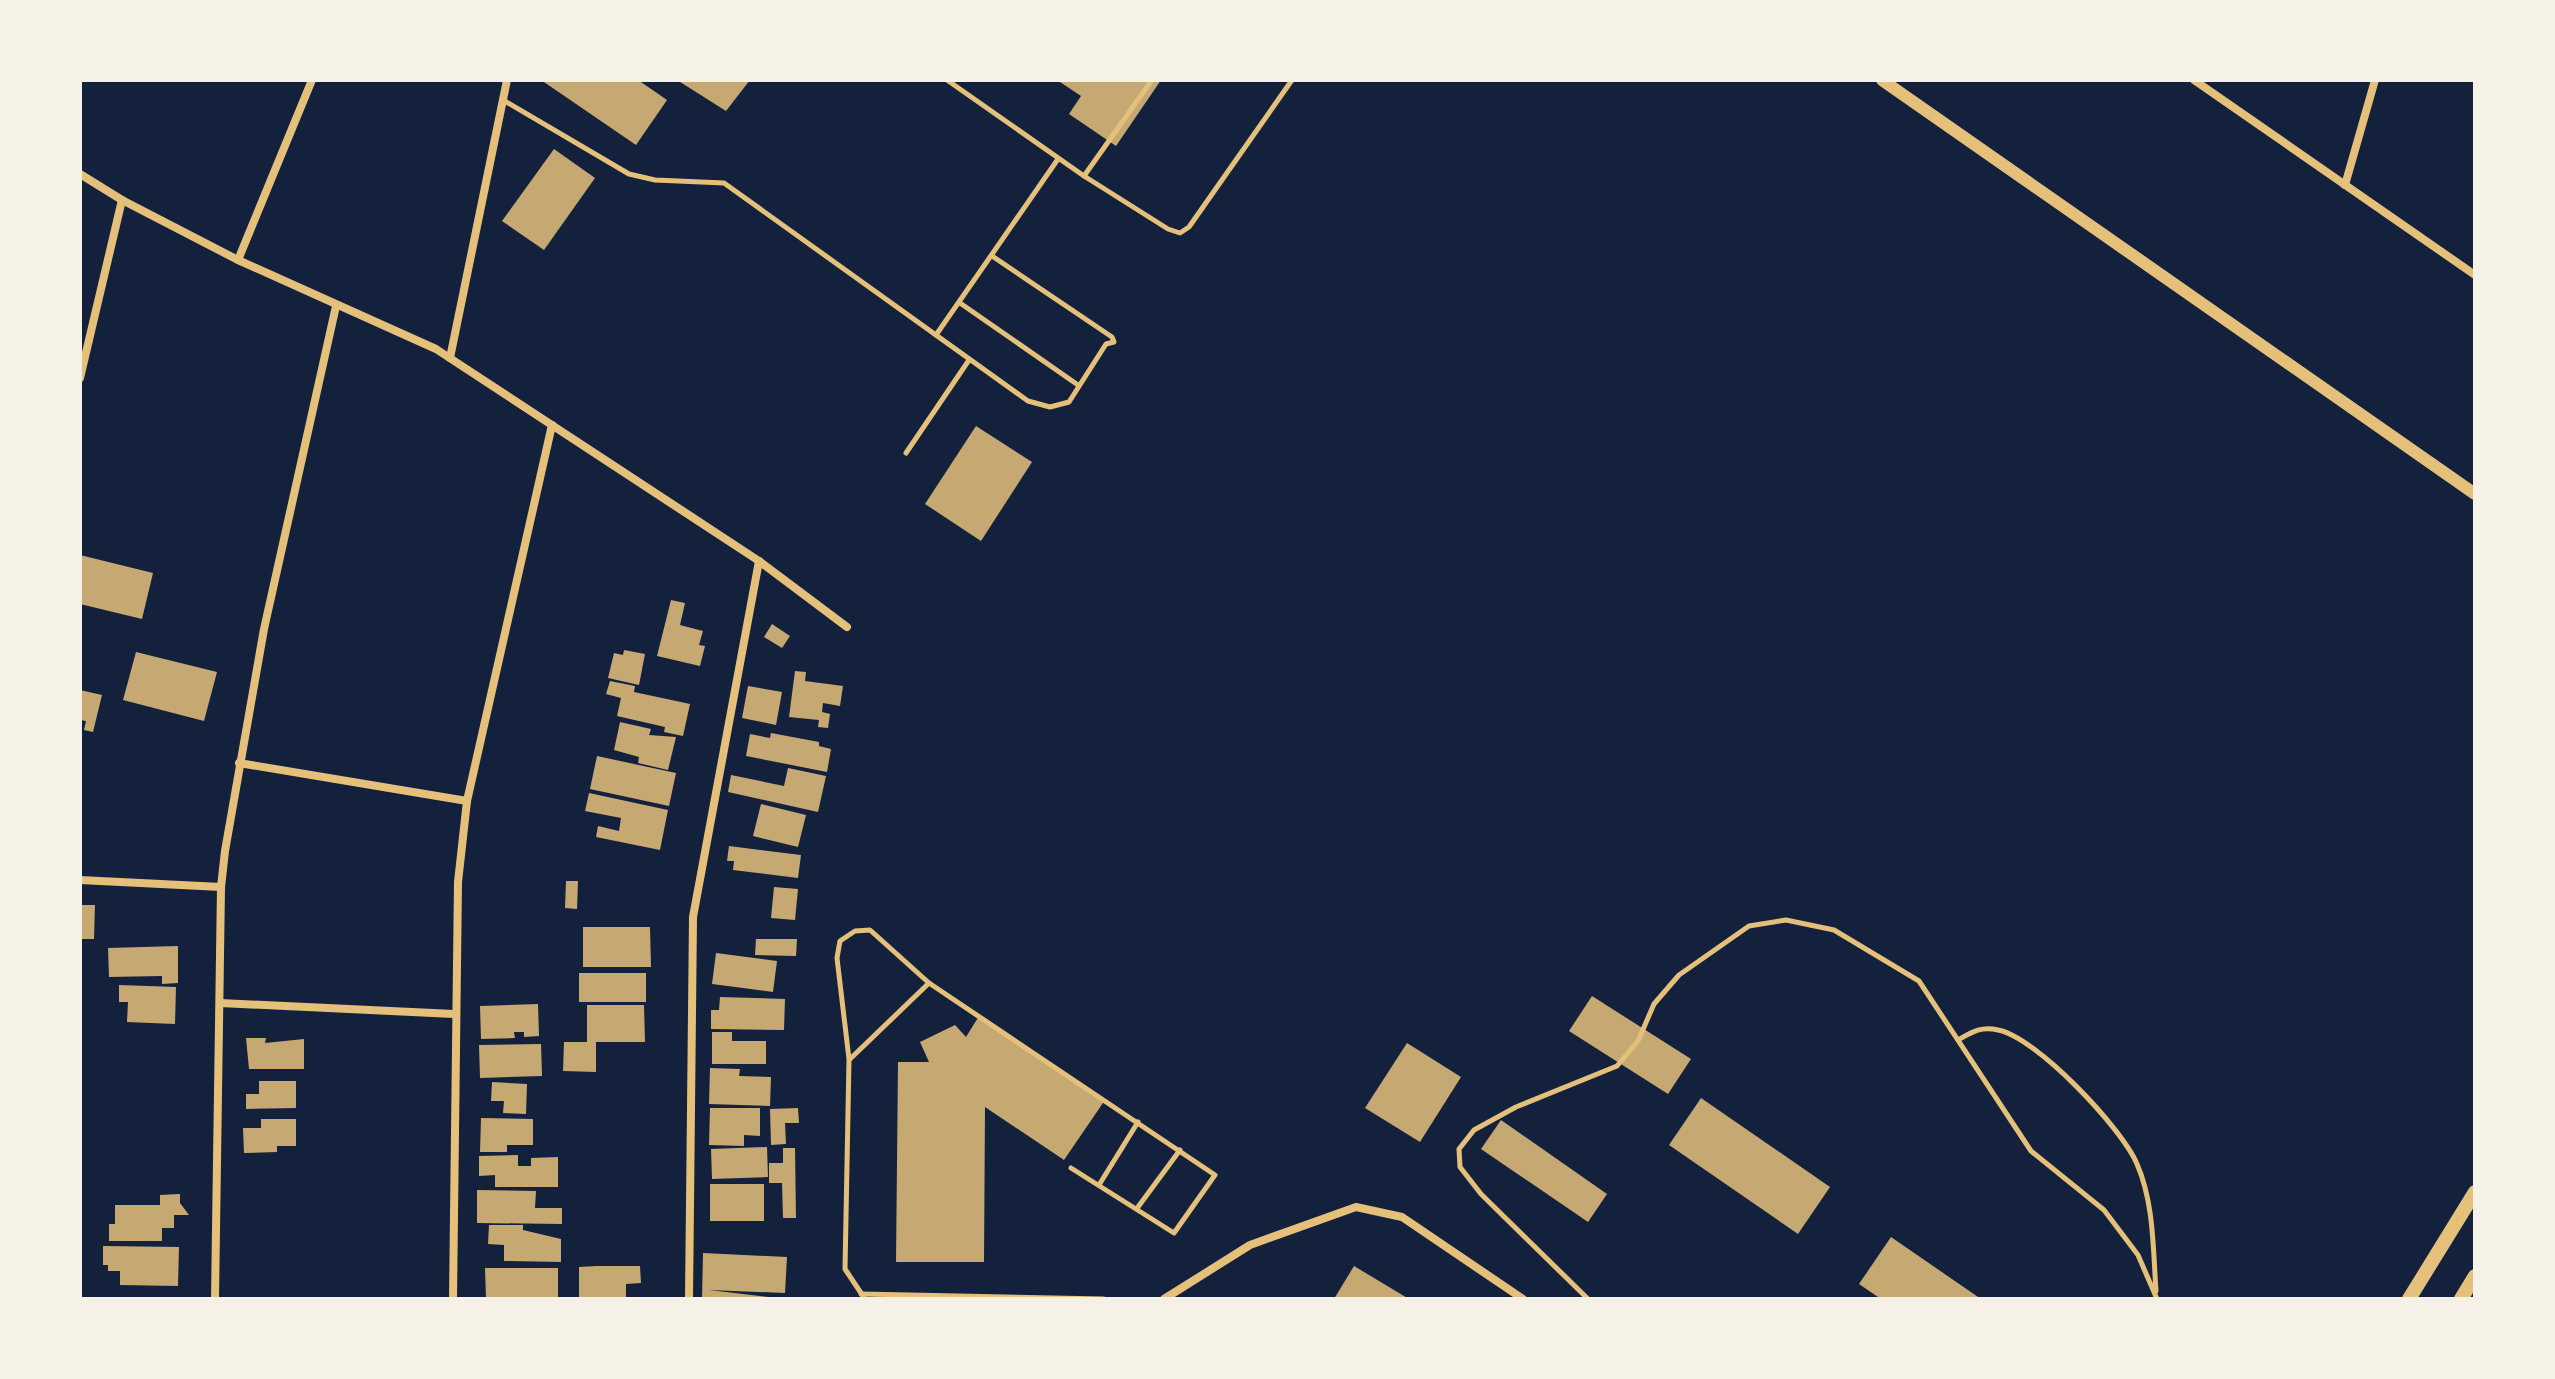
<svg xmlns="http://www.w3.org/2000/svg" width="2555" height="1379" viewBox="0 0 2555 1379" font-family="'Noto Sans',sans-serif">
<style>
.building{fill:#c6a872}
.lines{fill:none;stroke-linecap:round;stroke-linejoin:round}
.service{stroke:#e5c07b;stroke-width:5}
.minor{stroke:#e5c07b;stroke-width:8}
.tertiary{stroke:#e5c07b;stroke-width:12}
.secondary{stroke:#e5c07b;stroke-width:14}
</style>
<rect width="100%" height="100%" fill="#14213d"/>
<g class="building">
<polygon points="541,80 638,80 667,100 636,145"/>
<polygon points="677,80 750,80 726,111"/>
<polygon points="1057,80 1161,80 1116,146 1069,114 1081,96"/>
<polygon points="554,149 595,178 544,250 502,221"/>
<polygon points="976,426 1032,462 981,541 925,504"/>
<polygon points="80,555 153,573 142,619 80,604"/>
<polygon points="671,600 685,603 680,625 703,631 699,645 705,646 700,666 657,656"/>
<polygon points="772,624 790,636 782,648 764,637"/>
<polygon points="624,650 645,654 639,685 608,678 614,653 623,655"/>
<polygon points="136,652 217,672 204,721 123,700"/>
<polygon points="795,671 806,672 805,681 843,686 840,706 823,703 822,712 830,714 828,728 818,727 819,720 789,717"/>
<polygon points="610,681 635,686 634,692 690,704 683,736 664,732 665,727 617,716 621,698 606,694"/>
<polygon points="748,686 782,692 776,725 742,718"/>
<polygon points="80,690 102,695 93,732 84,730 86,721 80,720"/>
<polygon points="620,722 651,729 649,735 676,737 668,770 638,763 639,757 614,750"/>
<polygon points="771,733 819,742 819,746 831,749 827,772 746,756 750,734 770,738"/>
<polygon points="597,756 676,773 669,806 590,789"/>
<polygon points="788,768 826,776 818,812 728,792 731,775 784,786"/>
<polygon points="589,793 668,810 660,850 596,837 598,826 619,831 621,818 585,811"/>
<polygon points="761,804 806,815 798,847 753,836"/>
<polygon points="729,846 801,855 798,878 733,870 734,861 727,861"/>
<polygon points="566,881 578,881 577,909 565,908"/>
<polygon points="774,887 798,889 795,920 771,918"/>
<polygon points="80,905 95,905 94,939 80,939"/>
<polygon points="583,927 650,927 651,967 583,967"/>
<polygon points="756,939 797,939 796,956 755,955"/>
<polygon points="178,946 178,983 162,984 162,976 109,977 108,948"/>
<polygon points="716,953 777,961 773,992 712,984"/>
<rect x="579" y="973" width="67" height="29"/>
<polygon points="119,985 176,987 175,1024 127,1022 128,1002 119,1002"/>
<polygon points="1592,996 1691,1059 1668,1094 1569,1031"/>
<polygon points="720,997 785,999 784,1030 711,1029 711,1010 719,1010"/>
<polygon points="538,1004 539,1036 524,1037 524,1032 514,1032 515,1038 481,1039 480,1006"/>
<polygon points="587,1005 644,1005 645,1042 596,1042 596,1072 563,1071 564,1042 587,1042"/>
<polygon points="979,1016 1105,1100 1064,1160 985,1107 984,1262 896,1262 898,1062 929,1062 920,1042 955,1025 966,1037"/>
<polygon points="712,1032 732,1032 732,1041 766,1041 766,1064 712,1064"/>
<polygon points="246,1038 266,1038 265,1043 304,1039 304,1069 249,1069"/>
<polygon points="1407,1043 1461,1077 1420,1142 1365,1108"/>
<polygon points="541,1044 542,1076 480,1078 479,1045"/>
<polygon points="710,1068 740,1069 739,1076 771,1077 770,1106 709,1104"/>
<polygon points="259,1081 296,1081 296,1108 246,1109 246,1094 259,1094"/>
<polygon points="492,1082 527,1084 526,1114 503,1113 504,1101 491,1101"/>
<polygon points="1701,1098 1830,1187 1798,1234 1669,1145"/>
<polygon points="710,1108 760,1108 760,1136 744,1135 744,1146 709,1145"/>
<polygon points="798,1108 799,1123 785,1123 786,1144 771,1145 770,1109"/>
<polygon points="481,1118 533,1119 533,1145 507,1145 507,1152 480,1152"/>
<polygon points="261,1119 296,1119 296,1146 277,1146 277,1152 244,1153 243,1128 261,1128"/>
<polygon points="1501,1120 1607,1194 1588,1222 1481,1149"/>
<polygon points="767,1147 768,1177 712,1179 711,1149"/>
<polygon points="783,1148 795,1148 796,1218 783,1218 782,1183 769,1183 769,1163 783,1163"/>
<polygon points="518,1155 518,1166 531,1166 531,1158 558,1157 558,1187 495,1187 495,1175 479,1176 479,1156"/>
<rect x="710" y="1184" width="54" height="37"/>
<polygon points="477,1190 536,1191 535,1208 562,1208 562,1224 477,1223"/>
<polygon points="180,1194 180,1203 189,1215 174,1215 174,1228 162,1228 162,1241 109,1241 109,1224 115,1224 115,1205 160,1205 160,1195"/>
<polygon points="489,1225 523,1225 523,1230 561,1239 561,1262 504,1261 504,1245 488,1244"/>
<polygon points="1891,1237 1981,1299 1881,1299 1859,1284"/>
<polygon points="103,1246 179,1247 178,1286 120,1285 120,1271 108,1271 108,1265 103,1265"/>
<polygon points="703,1253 787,1257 785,1293 709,1290 784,1299 702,1299"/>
<polygon points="596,1266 640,1266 641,1283 626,1284 626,1299 579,1299 579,1267"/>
<polygon points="1354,1266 1409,1299 1334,1299"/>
<polygon points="485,1268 558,1268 558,1299 486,1299"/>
</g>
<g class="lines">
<g class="service">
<polyline points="947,80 1084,176 1168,229 1180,233 1189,227 1292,80"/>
<polyline points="503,100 629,174 655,180 724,183 1028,401 1050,407 1069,402 1106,344 1114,342 1112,337 992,256"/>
<polyline points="1084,176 1152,80"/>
<polyline points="960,303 1078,385"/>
<polyline points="936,335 1058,159"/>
<polyline points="906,453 969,360"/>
<path d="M1958,1040C1972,1032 1981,1026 1998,1030C2036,1037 2122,1128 2137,1164C2154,1203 2153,1249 2156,1291"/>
<polyline points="849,1059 837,958 840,941 855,931 870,930 929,983"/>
<polyline points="1099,1185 1138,1122"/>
<polyline points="1138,1207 1180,1150"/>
<polyline points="861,1294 1104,1299"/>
<polyline points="865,1299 845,1269 849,1060 929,983 1215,1175 1174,1233 1071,1168"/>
<polyline points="1588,1299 1481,1194 1460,1167 1459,1149 1474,1130 1516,1107 1617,1066 1638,1041 1654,1004 1679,975 1749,926 1786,920 1834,930 1919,981 2031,1151 2104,1210 2138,1255 2157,1299"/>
</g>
<g class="minor">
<polyline points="2194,80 2475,275"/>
<polyline points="80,174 122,200 238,260 436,349 759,561 847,627"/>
<polyline points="2345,185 2375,80"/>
<polyline points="238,260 312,80"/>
<polyline points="450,358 507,80"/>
<polyline points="80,378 122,200"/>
<polyline points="239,763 467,801"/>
<polyline points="80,880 221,887"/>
<polyline points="220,1003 454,1014"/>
<polyline points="215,1299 221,887 225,851 264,629 336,306"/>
<polyline points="453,1299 458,882 467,801 552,425"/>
<polyline points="689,1299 693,917 759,561"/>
<polyline points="1164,1299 1250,1245 1356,1207 1402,1217 1523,1299"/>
</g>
<polyline class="tertiary" points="1882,80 2475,494"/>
<g class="secondary">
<polyline points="2409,1299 2475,1192"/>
<polyline points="2461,1299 2475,1276"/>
</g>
</g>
<rect width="2555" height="1379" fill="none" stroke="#f6f1e7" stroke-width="164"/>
</svg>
